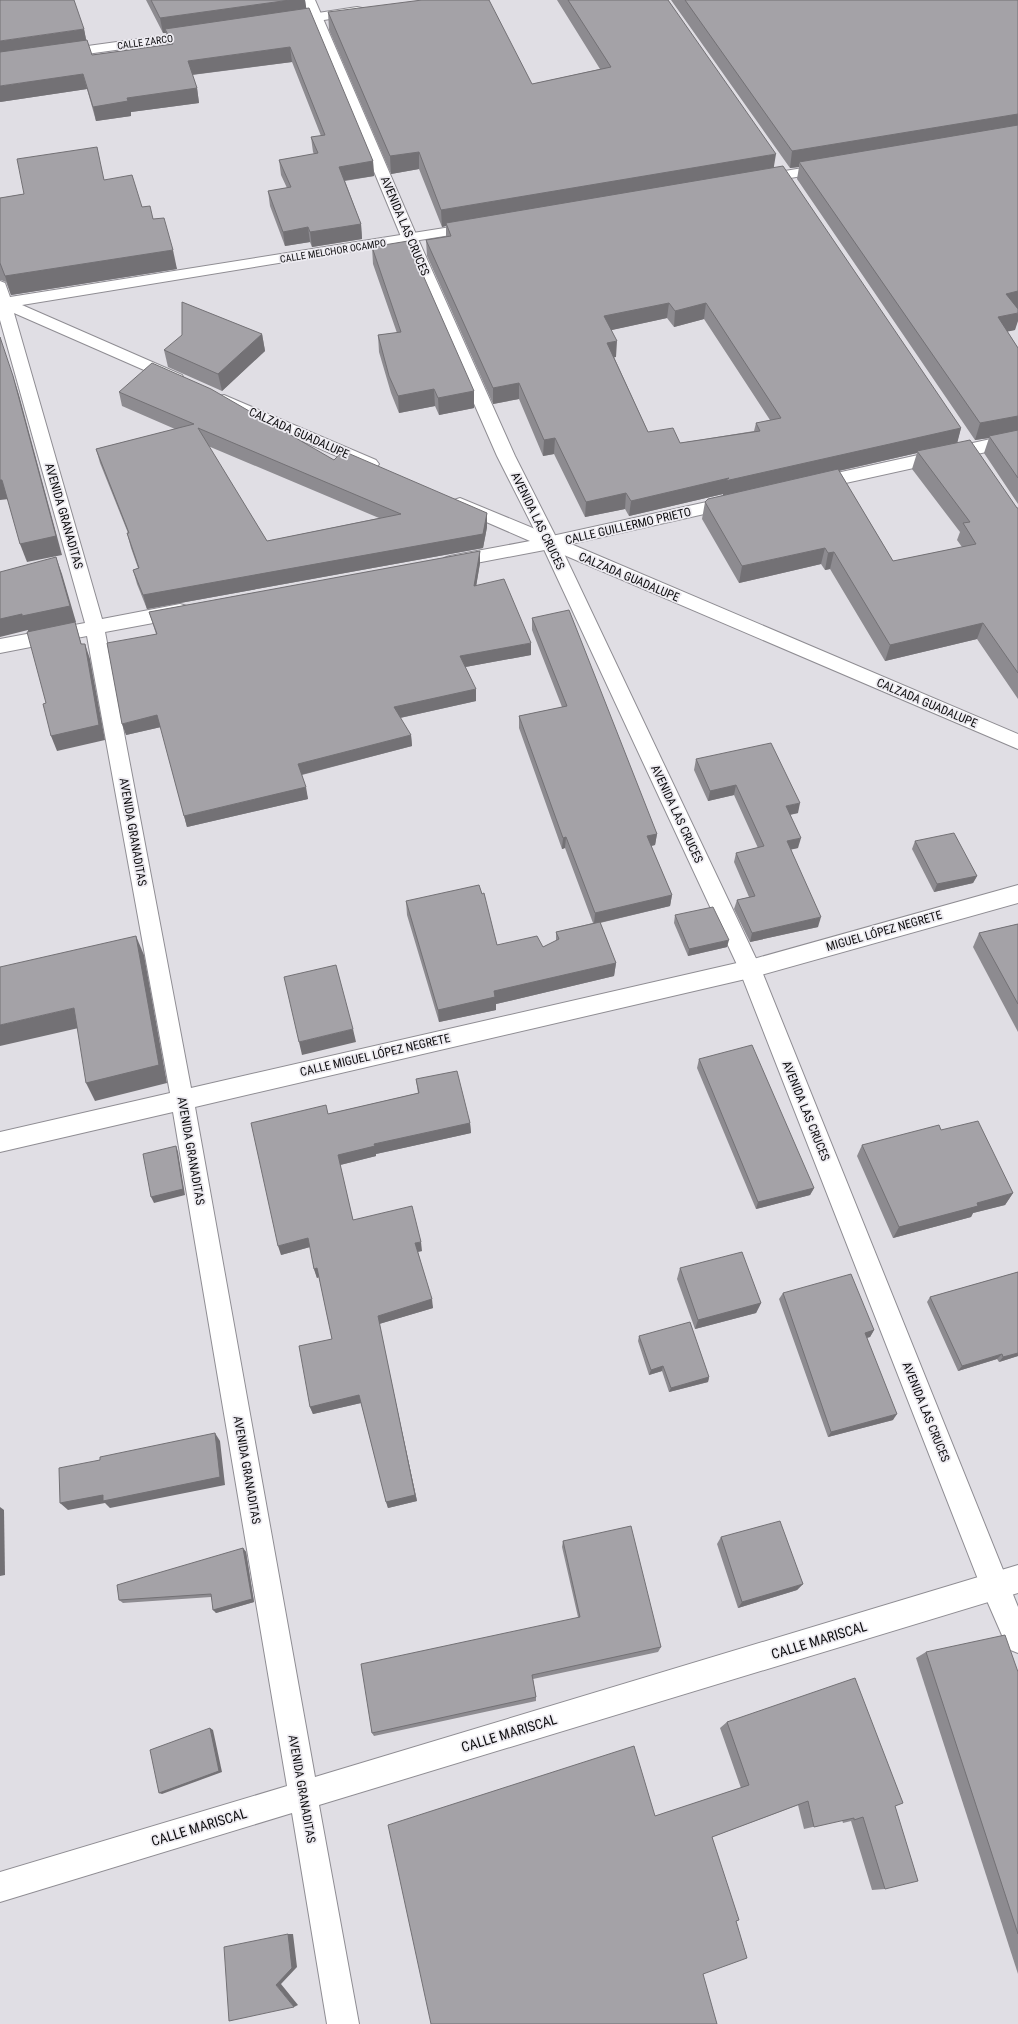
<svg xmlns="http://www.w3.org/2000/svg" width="1018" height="2024" viewBox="0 0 1018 2024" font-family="'Roboto Condensed',sans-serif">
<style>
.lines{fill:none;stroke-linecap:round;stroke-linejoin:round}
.street-casing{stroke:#8f8d93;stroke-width:2}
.secondary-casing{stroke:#8f8d93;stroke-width:2}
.street{fill:#fff;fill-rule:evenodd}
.secondary{fill:#fff;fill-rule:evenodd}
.wall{fill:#8d8b90;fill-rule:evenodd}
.shaded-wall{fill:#737175}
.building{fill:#a4a2a7;stroke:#737175;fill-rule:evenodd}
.labels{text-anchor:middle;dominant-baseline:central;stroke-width:3.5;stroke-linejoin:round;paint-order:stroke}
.far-street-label{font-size:10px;fill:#0d0c0e;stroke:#edebf1}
.street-label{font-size:12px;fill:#0d0c0e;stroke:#edebf1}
.near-street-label{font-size:14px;fill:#0d0c0e;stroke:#edebf1}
</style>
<rect width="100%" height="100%" fill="#e0dee4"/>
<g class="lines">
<g class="street-casing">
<g id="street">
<polygon points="357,7 362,8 364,11 362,14 292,25 285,21 292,17"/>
<polygon points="197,31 204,35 202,38 0,66 0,58"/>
<polygon points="827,164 832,165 834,168 832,171 760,183 755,182 753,179 755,176 760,175"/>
<polygon points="476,223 481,224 483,227 481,230 22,305 182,375 184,379 182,383 176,384 14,313 102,619 180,604 187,606 189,611 187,616 180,618 105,632 191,1088 750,960 1018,885 1018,903 750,978 195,1107 315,1777 1018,1565 1018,1593 319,1805 359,2024 327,2024 292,1813 0,1902 0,1872 287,1786 173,1112 0,1152 0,1132 170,1093 87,636 0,653 0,639 85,623 0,320 0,281 5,283 10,297"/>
<polygon points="224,395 376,460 379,464 376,468 370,470 364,468 218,404 216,400 218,396"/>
<polygon points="1018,433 1018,445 814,490 808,488 805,484 808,480 814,478"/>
<polygon points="734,496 740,498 743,502 740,506 571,544 1018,734 1018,749 550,549 450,568 444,566 441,562 444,558 450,556 530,541 454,508 451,504 454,500 460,498 552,536"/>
</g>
</g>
<g class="secondary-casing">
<polygon id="secondary" points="303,0 315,0 418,239 515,456 559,543 761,969 1018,1607 1018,1653 1008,1649 981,1587 739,969 541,543 497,456 402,239"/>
</g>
<use href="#street" class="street"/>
<use href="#secondary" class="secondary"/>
</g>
<g class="wall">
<polygon points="146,0 305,0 306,9 373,161 374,176 345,181 361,224 362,239 312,247 310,242 285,246 270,206 268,191 287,188 281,175 279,160 314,154 313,152 311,137 321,136 292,62 192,75 197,88 199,103 131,112 131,116 96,121 87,89 0,102 84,29 86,40 92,55 169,45 166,33 163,33"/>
<path d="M557,0H668L774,167L961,428L957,442L1017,508H1018V699L977,639L885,661L830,569L825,570L821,564L739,583L702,519L705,502L723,495V494L629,516L625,509L585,517L554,454L543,456L519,399L493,404L427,256L426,240L446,237V226L442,227L419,169L391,174L329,30L328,12L532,84L600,69ZM667,318L674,327L704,319L770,420L756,423L754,431L680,443L648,432L614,357H616L611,330ZM917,453L912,469L960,532L957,540L962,547L893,561L839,471Z"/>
<polygon points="671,0 1018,0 1018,308 1017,308 1015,330 1007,331 1018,348 1018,504 984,453 989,438 975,440 797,179 799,167 790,168"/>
<polygon points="104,180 142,207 153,219 177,269 11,295 6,282 1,280 0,280 0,198"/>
<polygon points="372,247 474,391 474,408 439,415 435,406 399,413 391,393 379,352 378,335 397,333 373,264"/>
<polygon points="262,334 265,351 222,391 168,367 164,350"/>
<path d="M119,392L334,460L487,513V527L483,548L147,609L137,584L133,570L138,568L131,548L127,533H128L100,463L96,449L175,429L122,406ZM208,446L379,518L267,541Z"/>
<polygon points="480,551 480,563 476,586 531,655 465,667 476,701 400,718 411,735 412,746 302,775 308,799 187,827 161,727 126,735 156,634 149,612"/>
<polygon points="532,618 657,834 655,845 651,846 672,895 670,906 600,923 616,963 614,976 496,1004 496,1010 439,1022 407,915 406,901 497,945 543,947 556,941 556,932 593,923 565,848 562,849 519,728 519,716 562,707 532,630"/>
<polygon points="696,759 798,813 790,815 798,848 791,849 818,927 750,942 734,909 737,900 749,897 734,862 736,853 758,848 734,795 708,801 694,770"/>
<polygon points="915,841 977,876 973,883 934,892 912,849"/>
<polygon points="675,915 727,947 688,956 674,923"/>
<polygon points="1018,924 1018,1032 973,947 979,933"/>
<polygon points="699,1059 814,1188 810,1195 756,1209 697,1068"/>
<polygon points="416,1079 470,1123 471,1133 376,1154 376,1156 340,1165 353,1220 422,1251 418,1252 433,1308 379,1324 417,1501 388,1508 361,1403 313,1414 310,1407 332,1339 319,1277 317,1278 314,1269 310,1247 281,1255 328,1114 418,1093"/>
<polygon points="941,1130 1013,1193 1005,1205 973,1213 971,1217 893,1238 857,1156 862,1145"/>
<polygon points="680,1268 761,1303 756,1313 695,1329 677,1279"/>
<polygon points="1018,1272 1018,1356 999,1362 997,1359 958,1371 927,1302 930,1297"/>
<polygon points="783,1293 874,1330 870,1337 867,1338 893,1420 828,1437 779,1299"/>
<polygon points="639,1336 709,1377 708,1382 669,1392 662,1371 649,1375 638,1341"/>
<polygon points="721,1537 803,1584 797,1590 738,1608 717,1544"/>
<polygon points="563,1541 661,1647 658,1652 533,1679 536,1697 536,1701 374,1736 372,1733 578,1617 562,1547"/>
<polygon points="243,1548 246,1552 254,1602 216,1613 211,1597 123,1603 119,1600"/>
<polygon points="926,1652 1018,1672 1018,1974 916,1658"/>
<polygon points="727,1722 895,1806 885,1889 872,1890 851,1821 843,1823 842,1820 804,1829 798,1805 712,1837 736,1921 703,1974 655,1816 741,1788 720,1728"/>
</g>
<g class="shaded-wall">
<polygon points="290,0 305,0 307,13 165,29 166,33 163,33 160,18"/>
<polygon points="84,29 87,44 0,56 0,41"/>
<polygon points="290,47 292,62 190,75 188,61"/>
<polygon points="83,74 87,89 0,102 0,86"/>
<polygon points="197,88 199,103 131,112 131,116 96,121 93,107 127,98"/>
<polygon points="1018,114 1018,131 799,162 799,167 790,168 792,151"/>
<polygon points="419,152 419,169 391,174 390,156"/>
<polygon points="776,154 773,172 446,223 446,226 442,227 441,210"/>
<polygon points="373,161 374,176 341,181 339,167"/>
<polygon points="361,224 362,239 312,247 310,232"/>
<polygon points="308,227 310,242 285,246 283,232"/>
<polygon points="173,250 177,269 11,295 5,276"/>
<polygon points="1018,291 1018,308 1001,311 1006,294"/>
<polygon points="669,303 667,318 603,332 604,316"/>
<polygon points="706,303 704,319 674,327 675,311"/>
<polygon points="1018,313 1018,321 1015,330 992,335 998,317"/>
<polygon points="262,334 265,351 222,391 218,374"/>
<polygon points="617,341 616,357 606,359 607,343"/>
<polygon points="13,376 19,395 62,555 27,562 20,544"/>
<polygon points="519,383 519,399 493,404 493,388"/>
<polygon points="434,389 435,406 399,413 398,396"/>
<polygon points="474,391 474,408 439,415 438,398"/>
<polygon points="1018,416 1018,432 989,436 989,438 975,440 980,423"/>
<polygon points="961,428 957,444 917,451 917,453 723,497 723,494 629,516 631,501 729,478"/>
<polygon points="555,438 554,454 543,456 544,440"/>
<polygon points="0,480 2,480 9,499 0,500"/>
<polygon points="626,493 625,509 585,517 586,502"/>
<polygon points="487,513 487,527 483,548 147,609 143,595"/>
<polygon points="825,548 821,564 739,583 742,566"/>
<polygon points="480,551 480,563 474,599 474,586"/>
<polygon points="834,552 830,569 825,570 828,553"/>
<polygon points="56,557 62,574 76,622 75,622 86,660 28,632 28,630 0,637 0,619"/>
<polygon points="983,623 977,639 885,661 890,645"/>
<polygon points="531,643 531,655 460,668 460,656"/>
<polygon points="85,644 90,659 105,740 57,751 51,736"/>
<polygon points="476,689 476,701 395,719 394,707"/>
<polygon points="157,715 161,727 126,735 122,724"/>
<polygon points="411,735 412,746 300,775 298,764"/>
<polygon points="736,785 734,795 708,801 710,791"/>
<polygon points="306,787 308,799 187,827 184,816"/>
<polygon points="800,803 798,813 783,816 786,806"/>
<polygon points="657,834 655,845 646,847 647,836"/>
<polygon points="566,837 565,848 562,849 563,838"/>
<polygon points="801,838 798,848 785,851 787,841"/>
<polygon points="977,876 973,883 934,892 937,884"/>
<polygon points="672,895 670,906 594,924 595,913"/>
<polygon points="821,917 818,927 750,942 752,933"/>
<polygon points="136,936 144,955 167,1083 95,1101 86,1083"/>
<polygon points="729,940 727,947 688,956 689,949"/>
<polygon points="616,963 614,976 496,1004 496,1010 439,1022 438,1010 494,991"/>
<polygon points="74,1008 83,1027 0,1046 0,1025"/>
<polygon points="353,1029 356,1042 302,1055 299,1042"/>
<polygon points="470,1123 471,1133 376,1154 376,1156 340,1165 338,1155 374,1144"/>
<polygon points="176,1146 178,1152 185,1195 154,1203 151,1197"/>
<polygon points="814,1188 810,1195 756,1209 758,1202"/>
<polygon points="1013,1193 1005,1205 973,1213 971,1217 893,1238 899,1227 977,1203"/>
<polygon points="308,1238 310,1247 281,1255 278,1246"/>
<polygon points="421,1242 422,1251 416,1252 415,1243"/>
<polygon points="317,1268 319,1277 317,1278 314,1269"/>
<polygon points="432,1299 433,1308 379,1324 417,1501 388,1508 386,1502 378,1316"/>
<polygon points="761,1303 756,1313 695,1329 698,1320"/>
<polygon points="874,1330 870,1337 861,1339 865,1333"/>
<polygon points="1018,1353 1018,1356 999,1362 1003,1357"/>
<polygon points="1002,1354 997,1359 958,1371 962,1366"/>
<polygon points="663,1366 662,1371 649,1375 651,1370"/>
<polygon points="709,1377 708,1382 669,1392 671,1388"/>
<polygon points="359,1395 361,1403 313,1414 310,1407"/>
<polygon points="897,1414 893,1420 828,1437 831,1432"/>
<polygon points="215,1433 220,1441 225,1485 110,1508 105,1503 68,1510 60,1503"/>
<polygon points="0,1507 4,1510 5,1575 0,1576"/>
<polygon points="243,1548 246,1552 254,1602 216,1613 213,1610"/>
<polygon points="803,1584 797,1590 738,1608 742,1602"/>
<polygon points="210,1728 213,1730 222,1772 162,1794 159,1793"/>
<polygon points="288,1934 293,1934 297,1967 281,1984 298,2005 294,2007 276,1985"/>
</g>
<g class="building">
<polygon points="0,0 74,0 84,29 0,41"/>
<polygon points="151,0 290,0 160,18"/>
<polygon points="422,0 489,0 532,84 611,67 568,0 668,0 776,154 441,210 419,152 390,156 328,12"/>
<polygon points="685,0 1018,0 1018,114 792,151"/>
<polygon points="309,8 373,161 339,167 361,224 310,232 308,227 283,232 268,191 291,187 279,160 318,153 311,137 325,135 290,47 188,61 197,88 127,98 128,101 93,107 83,74 0,86 0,52 87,40 92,55 173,44 165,29"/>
<polygon points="1018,125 1018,291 1006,294 1018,309 1018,313 998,317 1018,348 1018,416 980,423 799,162"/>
<polygon points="97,147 104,180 132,175 142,207 150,206 153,219 164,218 173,250 5,276 0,263 0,198 24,194 17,159"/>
<path d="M783,166L961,428L725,481L729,478L631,501L626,493L586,502L555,438L544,440L519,383L493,388L426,240L451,236L446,223ZM669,303L675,311L706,303L781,418L756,423L760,431L680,443L673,428L648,432L607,343L617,341L604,316Z"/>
<polygon points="408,241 474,391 438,398 434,389 398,396 389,376 378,335 401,332 372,247"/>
<polygon points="182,302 262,334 218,374 164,350 182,335"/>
<polygon points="0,337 13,376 56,536 20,544 2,480 0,480"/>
<path d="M152,363L211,389L334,460L343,451L487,513L483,534L143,595L133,570L139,568L127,533H129L96,449L194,424L119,392ZM198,428L316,478L401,514L267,541Z"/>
<polygon points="1018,430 1018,478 989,436"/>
<polygon points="970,440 1017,508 1018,508 1018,673 983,623 890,645 834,552 828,553 825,548 742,566 705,502 708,499 838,469 893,561 976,544 963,523 970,522 917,451"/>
<polygon points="480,551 474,586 504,579 531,643 460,656 476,689 394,707 411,735 298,764 306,787 184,816 157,715 122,724 107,643 157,634 149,612"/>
<polygon points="56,557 70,606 22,616 22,614 0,619 0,572"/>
<polygon points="569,610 657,834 647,836 672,895 595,913 566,837 563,838 519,716 567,706 532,618"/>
<polygon points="75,622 81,644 85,644 99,725 51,736 43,704 46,703 27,632"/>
<polygon points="771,743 800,803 786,806 801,838 787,841 821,917 752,933 737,900 755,896 736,853 764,846 736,785 710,791 696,759"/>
<polygon points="954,833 977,876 937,884 915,841"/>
<polygon points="479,885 482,894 484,893 497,945 537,936 543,947 559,939 556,932 600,922 616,963 494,991 495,997 438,1010 406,901"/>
<polygon points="713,907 729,940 689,949 675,915"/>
<polygon points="1018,924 1018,1004 979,933"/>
<polygon points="136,936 159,1065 86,1083 74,1008 0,1025 0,967"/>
<polygon points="336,965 353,1029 299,1042 284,977"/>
<polygon points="752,1045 814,1188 758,1202 699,1059"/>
<polygon points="457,1071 470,1123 374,1144 375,1146 338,1155 353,1220 412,1206 421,1242 415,1243 432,1299 378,1316 415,1495 386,1502 359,1395 310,1407 299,1346 332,1339 317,1268 314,1269 308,1238 278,1246 251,1123 326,1105 328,1114 419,1093 416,1079"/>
<polygon points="978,1121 1013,1193 977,1203 978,1206 899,1227 862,1145 939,1125 941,1130"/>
<polygon points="176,1146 183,1189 151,1197 143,1154"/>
<polygon points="742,1252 761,1303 698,1320 680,1268"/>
<polygon points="1018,1272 1018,1353 1003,1357 1002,1354 962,1366 930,1297"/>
<polygon points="851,1274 874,1330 865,1333 897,1414 831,1432 783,1293"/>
<polygon points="690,1322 709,1377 671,1388 663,1366 651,1370 639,1336"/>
<polygon points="215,1433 220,1477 103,1501 103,1495 60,1503 59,1468 100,1460 100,1457"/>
<polygon points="780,1521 803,1584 742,1602 721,1537"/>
<polygon points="631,1526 661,1647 532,1675 536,1697 372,1733 361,1664 580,1617 563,1541"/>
<polygon points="243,1548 252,1599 213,1610 211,1594 119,1600 117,1585"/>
<polygon points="1005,1635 1018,1672 1018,1934 926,1652"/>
<polygon points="855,1678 903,1803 895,1806 918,1881 885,1889 863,1817 854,1820 854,1818 814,1827 808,1801 712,1837 739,1920 736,1921 747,1958 703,1974 717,2024 431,2024 388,1825 634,1746 655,1816 749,1785 727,1722"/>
<polygon points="210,1728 219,1771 159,1793 150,1750"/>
<polygon points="288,1934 292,1968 276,1985 294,2007 229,2021 224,1947"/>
</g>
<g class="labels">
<g class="far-street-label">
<text transform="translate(145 42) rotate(-8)">CALLE ZARCO</text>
<text transform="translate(333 251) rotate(-9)">CALLE MELCHOR OCAMPO</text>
</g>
<g class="street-label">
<text transform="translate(405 226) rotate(67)">AVENIDA LAS CRUCES</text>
<text transform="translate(299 433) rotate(24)">CALZADA GUADALUPE</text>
<text transform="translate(64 516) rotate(74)">AVENIDA GRANADITAS</text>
<text transform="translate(538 521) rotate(64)">AVENIDA LAS CRUCES</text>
<text transform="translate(628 526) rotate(-13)">CALLE GUILLERMO PRIETO</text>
<text transform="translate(629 577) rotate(23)">CALZADA GUADALUPE</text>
<text transform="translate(927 703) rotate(23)">CALZADA GUADALUPE</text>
<text transform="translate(677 814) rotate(65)">AVENIDA LAS CRUCES</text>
<text transform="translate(133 832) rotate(80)">AVENIDA GRANADITAS</text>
<text transform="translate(884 931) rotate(-16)">MIGUEL LÓPEZ NEGRETE</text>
<text transform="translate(375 1055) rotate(-13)">CALLE MIGUEL LÓPEZ NEGRETE</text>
<text transform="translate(806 1111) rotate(68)">AVENIDA LAS CRUCES</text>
<text transform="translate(191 1151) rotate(80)">AVENIDA GRANADITAS</text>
<text transform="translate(926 1412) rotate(68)">AVENIDA LAS CRUCES</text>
<text transform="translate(247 1470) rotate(80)">AVENIDA GRANADITAS</text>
<text transform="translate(302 1789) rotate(80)">AVENIDA GRANADITAS</text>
</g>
<g class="near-street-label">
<text transform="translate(819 1640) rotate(-17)">CALLE MARISCAL</text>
<text transform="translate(509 1733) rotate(-17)">CALLE MARISCAL</text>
<text transform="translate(199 1827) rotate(-17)">CALLE MARISCAL</text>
</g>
</g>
</svg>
